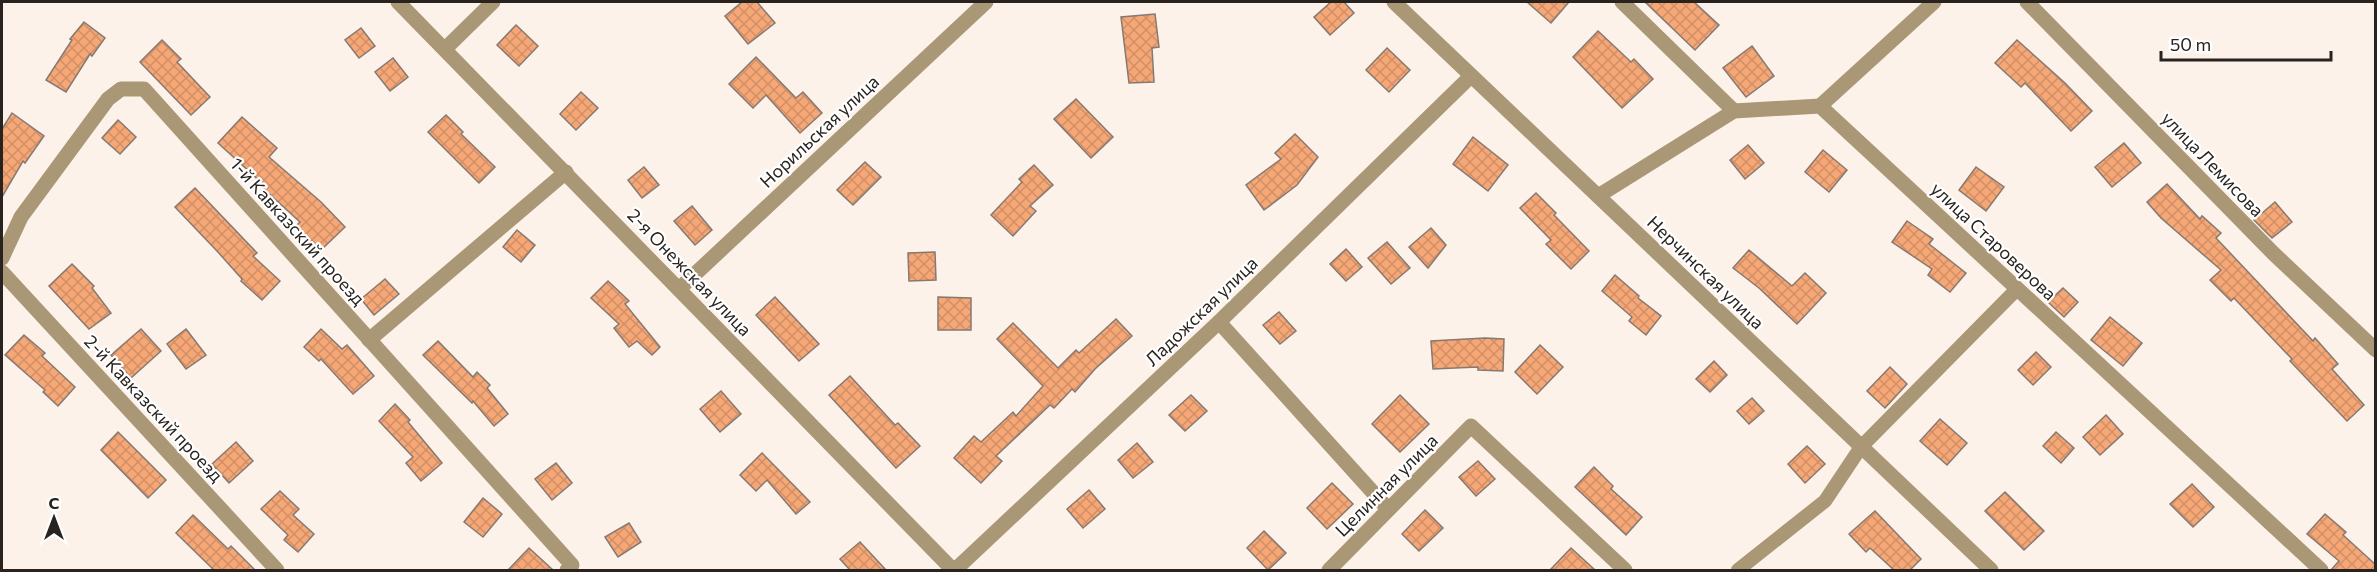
<svg xmlns="http://www.w3.org/2000/svg" width="2377" height="572" viewBox="0 0 2377 572" font-family="Commissioner,sans-serif">
<style>
.building{fill:url(#building-cross-hatch);stroke:#867971;stroke-width:1.5}
.lines{fill:none;stroke-linecap:round;stroke-linejoin:round}
.service{stroke:#a99776;stroke-width:14}
.minor{stroke:#a99776;stroke-width:15}
.labels{text-anchor:middle;dominant-baseline:central;stroke-width:4.5;stroke-linejoin:round;paint-order:stroke}
.street-label{font-size:18px;fill:#28231f;stroke:#fff}
</style>
<defs>
<pattern id="building-cross-hatch" width="8" height="8" patternUnits="userSpaceOnUse" patternTransform="scale(1.5)"><rect width="8" height="8" fill="#f5a776"/><path d="M0 0l8 8M0 8l8-8" fill="none" stroke="#d28f66"/></pattern>
</defs>
<rect width="100%" height="100%" fill="#fdf2ea"/>
<g class="building">
<polygon points="742,2 757,2 775,23 748,44 725,16"/>
<polygon points="1331,2 1344,2 1354,13 1330,35 1314,17"/>
<polygon points="1527,2 1569,2 1551,23"/>
<polygon points="1645,2 1694,2 1719,25 1695,50"/>
<polygon points="1155,14 1159,47 1152,48 1154,82 1129,83 1121,17"/>
<polygon points="84,22 105,38 92,56 90,54 66,92 46,80 72,40 70,39"/>
<polygon points="516,25 538,46 519,66 497,45"/>
<polygon points="361,28 375,46 359,58 345,40"/>
<polygon points="1598,31 1631,62 1634,59 1653,79 1622,108 1573,57"/>
<polygon points="162,40 181,59 177,62 210,97 191,115 140,62"/>
<polygon points="2017,40 2065,83 2092,111 2071,131 2025,83 2021,87 1995,63"/>
<polygon points="1752,46 1774,76 1746,97 1723,68"/>
<polygon points="1387,48 1410,70 1389,92 1366,70"/>
<polygon points="756,57 796,98 803,92 822,113 800,133 766,95 753,108 729,84"/>
<polygon points="393,58 408,77 390,91 375,72"/>
<polygon points="581,92 598,108 576,130 560,114"/>
<polygon points="1076,99 1113,137 1091,158 1054,119"/>
<polygon points="12,113 44,136 25,163 23,161 2,197 2,129"/>
<polygon points="446,115 463,132 461,134 495,167 479,183 428,132"/>
<polygon points="242,117 277,148 269,157 321,202 345,227 320,251 296,226 300,222 264,189 266,187 218,143"/>
<polygon points="118,120 136,137 120,154 102,138"/>
<polygon points="1295,134 1318,157 1297,185 1264,210 1246,185 1281,159 1275,153"/>
<polygon points="1473,137 1508,165 1488,191 1453,164"/>
<polygon points="2124,143 2141,163 2112,187 2095,167"/>
<polygon points="1748,145 1764,163 1745,179 1730,160"/>
<polygon points="1823,150 1847,170 1829,192 1805,172"/>
<polygon points="865,162 881,177 853,205 837,190"/>
<polygon points="1034,165 1053,185 1030,206 1036,211 1013,236 991,215 1022,182 1019,179"/>
<polygon points="644,167 659,185 642,198 628,180"/>
<polygon points="1976,167 2004,187 1986,211 1959,190"/>
<polygon points="2167,184 2200,219 2202,216 2221,233 2216,238 2313,341 2315,338 2338,364 2332,369 2364,405 2347,421 2290,361 2292,359 2234,298 2231,301 2210,280 2221,270 2161,218 2147,202"/>
<polygon points="195,188 257,253 253,256 280,281 262,300 241,281 242,279 217,251 175,207"/>
<polygon points="1536,193 1556,213 1554,215 1589,251 1571,269 1546,244 1551,240 1520,208"/>
<polygon points="2275,202 2292,222 2272,238 2254,220"/>
<polygon points="692,206 712,230 695,245 674,221"/>
<polygon points="1907,221 1933,239 1929,244 1966,273 1950,292 1928,275 1932,269 1892,242"/>
<polygon points="1431,228 1446,245 1428,268 1409,247"/>
<polygon points="517,230 535,245 521,262 503,247"/>
<polygon points="1387,242 1410,268 1391,284 1368,258"/>
<polygon points="1346,249 1362,267 1346,281 1330,264"/>
<polygon points="1749,250 1792,286 1805,273 1826,293 1797,324 1759,288 1733,268"/>
<polygon points="935,252 936,280 909,281 908,253"/>
<polygon points="72,264 94,286 92,288 111,313 89,329 49,286"/>
<polygon points="1615,275 1639,296 1638,298 1661,316 1646,335 1629,321 1632,317 1602,291"/>
<polygon points="385,279 399,294 374,315 361,299"/>
<polygon points="608,281 629,301 625,304 660,347 652,355 637,341 629,347 614,328 619,324 591,298"/>
<polygon points="2063,288 2078,302 2064,317 2048,302"/>
<polygon points="775,297 819,344 799,361 756,315"/>
<polygon points="938,297 971,298 971,330 938,330"/>
<polygon points="1279,312 1296,331 1280,344 1263,325"/>
<polygon points="2110,317 2142,343 2123,366 2091,340"/>
<polygon points="1116,319 1132,336 1095,369 1075,392 1072,389 1054,408 1050,405 996,456 1002,461 981,483 954,458 974,436 981,442 1013,412 1016,416 1043,386 997,339 1013,323 1058,368 1076,350 1079,353"/>
<polygon points="141,329 161,351 131,378 111,355"/>
<polygon points="186,329 206,355 186,369 167,344"/>
<polygon points="321,329 342,349 347,345 374,376 353,394 321,359 319,361 304,347"/>
<polygon points="24,335 45,353 42,356 75,387 58,406 43,392 45,390 5,355"/>
<polygon points="1485,338 1504,339 1503,371 1478,370 1478,367 1433,369 1431,341"/>
<polygon points="438,341 473,377 477,372 490,385 487,388 508,414 494,426 473,401 472,403 423,355"/>
<polygon points="1540,345 1563,367 1537,394 1515,372"/>
<polygon points="2036,352 2051,367 2033,385 2018,370"/>
<polygon points="1714,361 1727,375 1710,392 1696,379"/>
<polygon points="1890,367 1907,384 1885,408 1867,391"/>
<polygon points="850,376 895,425 898,423 920,446 896,468 829,395"/>
<polygon points="721,391 741,414 720,432 700,409"/>
<polygon points="1191,395 1207,411 1185,431 1169,415"/>
<polygon points="1400,395 1429,424 1400,452 1372,424"/>
<polygon points="1752,398 1764,411 1749,424 1737,411"/>
<polygon points="395,404 410,420 408,422 442,463 421,481 406,463 413,457 379,421"/>
<polygon points="2106,415 2123,434 2100,455 2083,437"/>
<polygon points="1940,419 1967,443 1947,465 1920,441"/>
<polygon points="118,432 166,480 148,498 101,450"/>
<polygon points="2056,432 2074,448 2061,463 2043,446"/>
<polygon points="236,442 253,461 229,483 212,464"/>
<polygon points="1137,443 1153,462 1133,478 1118,460"/>
<polygon points="1807,446 1825,464 1805,483 1788,464"/>
<polygon points="762,453 810,502 796,514 767,480 756,491 740,475"/>
<polygon points="1478,461 1495,479 1476,496 1459,477"/>
<polygon points="556,463 572,483 552,500 535,479"/>
<polygon points="1594,467 1613,486 1611,489 1642,517 1626,535 1575,487"/>
<polygon points="1332,483 1353,504 1327,529 1307,508"/>
<polygon points="2192,484 2214,507 2193,527 2170,504"/>
<polygon points="1089,490 1105,509 1083,528 1067,509"/>
<polygon points="280,491 299,509 293,515 314,534 298,552 284,540 288,535 261,509"/>
<polygon points="2005,492 2044,531 2024,550 1985,511"/>
<polygon points="483,498 502,514 483,537 464,522"/>
<polygon points="1425,510 1443,528 1419,551 1402,534"/>
<polygon points="1875,511 1921,559 1910,570 1894,570 1870,548 1866,552 1849,534"/>
<polygon points="2325,514 2346,532 2343,535 2376,565 2376,570 2331,570 2339,561 2307,534"/>
<polygon points="193,515 228,549 231,546 255,570 214,570 176,533"/>
<polygon points="629,523 641,542 618,557 605,537"/>
<polygon points="1264,531 1286,553 1268,570 1247,548"/>
<polygon points="860,542 886,570 850,570 840,559"/>
<polygon points="529,548 553,570 508,570"/>
<polygon points="1571,548 1595,570 1550,570"/>
</g>
<g class="lines">
<polyline class="service" points="1738,570 1825,501 1861,447 2017,289"/>
<g class="minor">
<polyline points="398,2 953,570"/>
<polyline points="1394,2 1991,570"/>
<polyline points="1622,2 1734,111 1820,106 2321,570"/>
<polyline points="2027,2 2273,253 2376,350"/>
<polyline points="445,49 493,2"/>
<polyline points="1820,106 1934,2"/>
<polyline points="1598,196 1734,111"/>
<polyline points="2,258 21,217 108,99 121,89 144,89 572,565 567,570"/>
<polyline points="2,272 277,570"/>
<polyline points="679,289 986,2"/>
<polyline points="1219,322 1388,509"/>
<polyline points="369,340 566,172"/>
<polyline points="955,570 1219,322 1470,77"/>
<polyline points="1329,570 1471,426 1625,570"/>
</g>
</g>
<g class="labels">
<g class="street-label">
<text transform="translate(819 131) rotate(-43)">Норильская улица</text>
<text transform="translate(2213 164) rotate(46)">улица Лемисова</text>
<text transform="translate(298 231) rotate(48)">1-й Кавказский проезд</text>
<text transform="translate(1994 241) rotate(43)">улица Староверова</text>
<text transform="translate(690 272) rotate(46)">2-я Онежская улица</text>
<text transform="translate(1706 272) rotate(44)">Нерчинская улица</text>
<text transform="translate(1201 311) rotate(-44)">Ладожская улица</text>
<text transform="translate(154 408) rotate(47)">2-й Кавказский проезд</text>
<text transform="translate(1386 485) rotate(-45)">Целинная улица</text>
</g>
</g>
<rect width="2377" height="572" fill="none" stroke="#28231f" stroke-width="6"/>
<g transform="translate(54 518)" stroke="#ffffff" stroke-width="4.5" paint-order="stroke">
<path d="M0-4.5L10 22L0 15L-10 22Z" fill="#28231f"/>
<text y="-9" font-size="16" font-weight="bold" text-anchor="middle" fill="#28231f">С</text>
</g>
<path d="M2161 51v9h170v-9" fill="none" stroke="#28231f" stroke-width="3"/>
<text x="2170" y="51" font-size="18" fill="#28231f" stroke="#ffffff" stroke-width="4.5" paint-order="stroke">50 m</text>
</svg>
